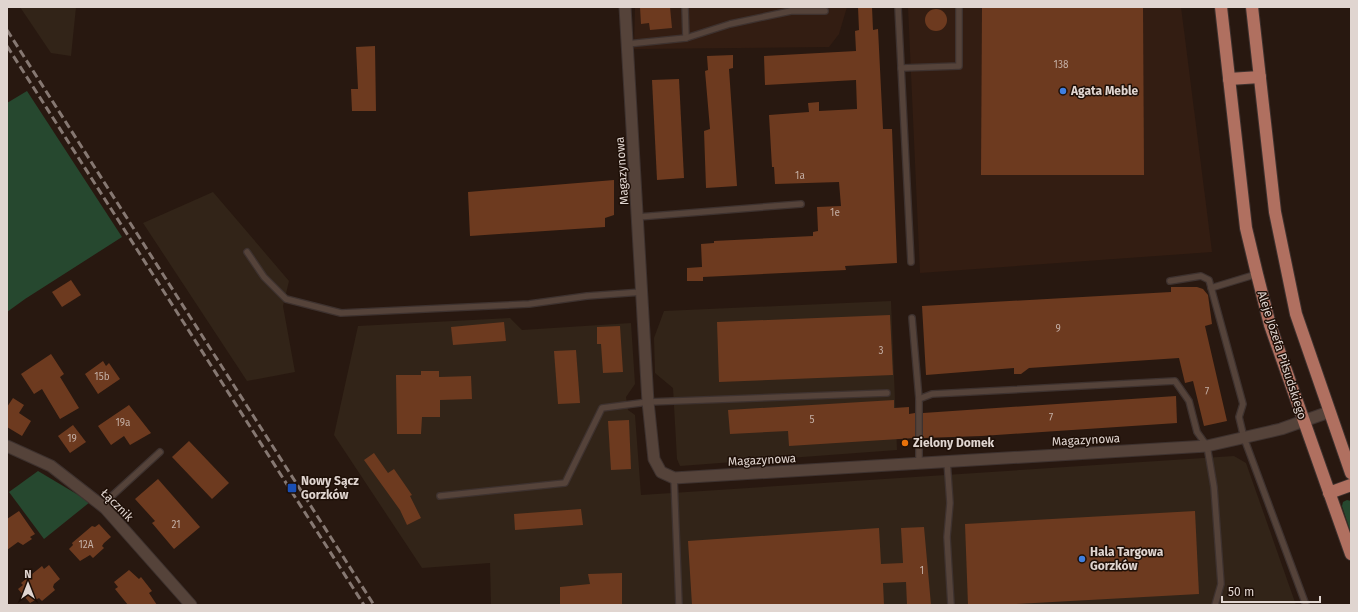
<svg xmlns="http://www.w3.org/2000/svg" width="1358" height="612" viewBox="0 0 1358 612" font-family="'Fira Sans',sans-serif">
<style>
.built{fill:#331d12}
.industrial{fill:#322418}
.green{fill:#26482f}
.building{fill:#6d3a1f}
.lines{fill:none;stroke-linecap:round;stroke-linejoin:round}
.lane-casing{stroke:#3e322f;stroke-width:8}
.street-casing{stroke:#3e322f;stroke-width:13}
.primary-casing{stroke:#3e322f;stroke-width:14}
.lane{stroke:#55433a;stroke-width:5.5}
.street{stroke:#55433a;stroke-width:11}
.primary{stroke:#b07060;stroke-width:12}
.rail{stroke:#867872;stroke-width:3;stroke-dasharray:8 4;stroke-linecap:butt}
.shop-dot{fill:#3f7fe0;stroke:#1e0f07;stroke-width:1.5}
.food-dot{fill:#e8710a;stroke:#1e0f07;stroke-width:1.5}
.transit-dot{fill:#1a4fb4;stroke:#1e0f07;stroke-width:1.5}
.labels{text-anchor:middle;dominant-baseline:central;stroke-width:3;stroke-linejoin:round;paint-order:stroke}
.number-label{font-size:10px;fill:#c3aea4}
.poi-label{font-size:12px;font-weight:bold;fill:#e0d5d0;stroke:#1e0f07;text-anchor:start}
.street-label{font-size:12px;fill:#e0d5d0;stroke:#1e0f07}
</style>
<rect width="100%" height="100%" fill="#281810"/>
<g class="built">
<polygon points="635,7 847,7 839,34 829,47 634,49"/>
<polygon points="908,7 1181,7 1212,252 920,273"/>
</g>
<g class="industrial">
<polygon points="20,7 76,7 71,56 51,53"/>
<polygon points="213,192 289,281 283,306 295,372 247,381 143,223"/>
<polygon points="891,301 897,450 680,466 677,459 673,388 655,373 654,338 664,311"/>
<polygon points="510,318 522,330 631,323 635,384 626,397 628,410 635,415 641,495 1234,456 1246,463 1296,605 491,605 490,563 422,568 334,435 358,326"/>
</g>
<g class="green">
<polygon points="27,91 122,237 25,299 7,312 7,103"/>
<polygon points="38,471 90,502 44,539 9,492"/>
<polygon points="1347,500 1351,501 1351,533 1342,506 1343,502"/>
</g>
<g class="building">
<polygon points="640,7 670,7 672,28 650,30 649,23 641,24"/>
<polygon points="858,7 872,7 873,30 878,29 883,129 892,129 897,263 845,266 846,270 703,277 703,281 687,281 687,268 702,267 701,244 714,243 714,241 813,236 813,232 818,231 817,207 841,206 839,182 775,184 774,167 772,167 769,115 809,112 808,103 819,102 819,111 857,109 856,80 765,85 764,56 856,51 855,31 859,30"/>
<polygon points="982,7 1143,7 1144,175 981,175"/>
<circle cx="936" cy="20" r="11"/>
<polygon points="375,46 376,111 352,111 351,89 358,89 356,47"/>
<polygon points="733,55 733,68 729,69 737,186 706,188 704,131 710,129 705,71 708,70 707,56"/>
<polygon points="679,79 684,178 657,180 652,80"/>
<polygon points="614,180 614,215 605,218 605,227 470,236 468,192"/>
<polygon points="71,280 81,295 62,307 52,292"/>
<polygon points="1171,287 1197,287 1203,289 1208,295 1212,324 1205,326 1227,421 1204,426 1193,381 1185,383 1179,358 1029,368 1021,374 1014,374 1014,368 926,375 922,306 1171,292"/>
<polygon points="890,315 893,375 719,382 717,322"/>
<polygon points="504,322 506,341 453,345 451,327"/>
<polygon points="620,326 623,372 603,373 601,344 597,344 597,327"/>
<polygon points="576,350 580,403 558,404 554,351"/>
<polygon points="51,354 64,374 60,377 79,408 60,419 42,389 34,394 21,374"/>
<polygon points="103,361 106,366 109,363 120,379 98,394 85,374"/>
<polygon points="421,371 439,371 439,377 471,376 472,399 440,400 440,417 422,417 421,434 397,434 396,375 421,375"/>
<polygon points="1176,396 1177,423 982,436 923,438 923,413"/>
<polygon points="13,398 24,405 19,413 31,421 22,436 7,427 7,407"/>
<polygon points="894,400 894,408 909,407 909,414 915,413 915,438 789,446 788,431 730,434 728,410"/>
<polygon points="129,405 151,433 130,445 124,436 111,445 98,426"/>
<polygon points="629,420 631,469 611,470 608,421"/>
<polygon points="73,425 86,442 70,453 58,436"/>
<polygon points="189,441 229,483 212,499 172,457"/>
<polygon points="374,453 388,473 394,469 412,495 410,496 421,518 407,525 400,510 364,460"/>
<polygon points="158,479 200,527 174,549 152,523 155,521 135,499"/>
<polygon points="581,509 583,525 515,530 514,514"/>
<polygon points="19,511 35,534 30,537 32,539 23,545 18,542 7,550 7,519"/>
<polygon points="1195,511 1199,594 1000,605 968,605 965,524"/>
<polygon points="99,524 111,537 104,543 102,546 104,548 93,558 90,555 80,561 69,549 73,545 72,543 92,526 95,527"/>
<polygon points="924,527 931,605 907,605 906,582 883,583 884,605 692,605 688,541 879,528 881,564 903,563 901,528"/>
<polygon points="49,565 60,579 54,584 53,587 55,590 42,601 39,598 30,603 18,589 23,585 21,583 42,566 44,569"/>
<polygon points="129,570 139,579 141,577 152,591 149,593 157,605 128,605 115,589 118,587 114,582"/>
<polygon points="622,573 622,605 560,605 560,587 590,584 588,574"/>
</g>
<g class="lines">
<g class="lane-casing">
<g id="lane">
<polyline points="685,7 686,38"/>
<polyline points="898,7 911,262"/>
<polyline points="627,44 686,38 730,24 791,11 825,11"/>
<polyline points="901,68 959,66 959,7"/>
<polyline points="638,217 801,204"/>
<polyline points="247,252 264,277 286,299 341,313 529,304 587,296 642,292"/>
<polyline points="1170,281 1201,276 1209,280 1243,404 1239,417 1244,438 1306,605"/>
<polyline points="1211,288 1257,274"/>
<polyline points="912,318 919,399"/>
<polyline points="947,461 950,503 947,537 951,605"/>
<polyline points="919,463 919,399 932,394 1175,381 1189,401 1197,432 1207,446 1214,487 1221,584 1215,605"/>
<polyline points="674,478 679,605"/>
<polyline points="440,496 565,483 602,408 648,402 887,393"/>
<polyline points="102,505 160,452"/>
</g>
</g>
<g class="street-casing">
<g id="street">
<polyline points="625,7 648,402 654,459 661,472 674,478 1207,446 1281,429 1329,412"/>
<polyline points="7,446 51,466 105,508 191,605"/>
</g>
</g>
<g class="primary-casing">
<g id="primary">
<polyline points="1221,7 1246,228 1257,274 1270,325 1351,554"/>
<polyline points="1252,7 1275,212 1296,314 1351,473"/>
<polyline points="1229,79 1260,77"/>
<polyline points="1329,493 1351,485"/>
</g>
</g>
<use href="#lane" class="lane"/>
<use href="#street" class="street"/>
<use href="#primary" class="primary"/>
<g class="rail">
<polyline points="7,30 374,605"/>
<polyline points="7,46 364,605"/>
</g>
</g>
<g class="shop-dot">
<circle cx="1063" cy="91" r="4"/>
<circle cx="1082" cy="559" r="4"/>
</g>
<circle class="food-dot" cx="905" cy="443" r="4"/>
<rect class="transit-dot" x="287" y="483" width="10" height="10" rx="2"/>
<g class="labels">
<g class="number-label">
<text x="1061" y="65">138</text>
<text x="800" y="176">1a</text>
<text x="835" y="213">1e</text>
<text x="1058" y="329">9</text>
<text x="881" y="351">3</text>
<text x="102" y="377">15b</text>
<text x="1207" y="392">7</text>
<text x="1051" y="418">7</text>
<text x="812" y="420">5</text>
<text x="123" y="423">19a</text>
<text x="72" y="439">19</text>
<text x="176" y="525">21</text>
<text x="86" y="545">12A</text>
<text x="922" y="571">1</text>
</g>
<g class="poi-label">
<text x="1071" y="91">Agata Meble</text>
<text x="913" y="443">Zielony Domek</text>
<text x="301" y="481">Nowy Sącz<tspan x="301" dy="14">Gorzków</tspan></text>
<text x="1090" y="552">Hala Targowa<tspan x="1090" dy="14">Gorzków</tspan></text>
</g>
<g class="street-label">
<text transform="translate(622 171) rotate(-94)">Magazynowa</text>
<text transform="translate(1282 355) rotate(72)">Aleje Józefa Piłsudskiego</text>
<text transform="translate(1086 440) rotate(-3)">Magazynowa</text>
<text transform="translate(762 460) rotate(-3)">Magazynowa</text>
<text transform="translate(117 505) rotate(45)">Łącznik</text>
</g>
</g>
<rect width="1358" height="612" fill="none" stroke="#e0d5d0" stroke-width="16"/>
<g transform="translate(28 584)" stroke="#1e0f07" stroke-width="3" paint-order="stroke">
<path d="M0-3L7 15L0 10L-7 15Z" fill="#e0d5d0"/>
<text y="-6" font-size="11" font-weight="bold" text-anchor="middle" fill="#e0d5d0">N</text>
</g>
<path d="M1222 596v6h98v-6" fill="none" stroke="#e0d5d0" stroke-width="2"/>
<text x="1228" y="596" font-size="12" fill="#e0d5d0" stroke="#1e0f07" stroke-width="3" paint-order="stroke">50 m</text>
</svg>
